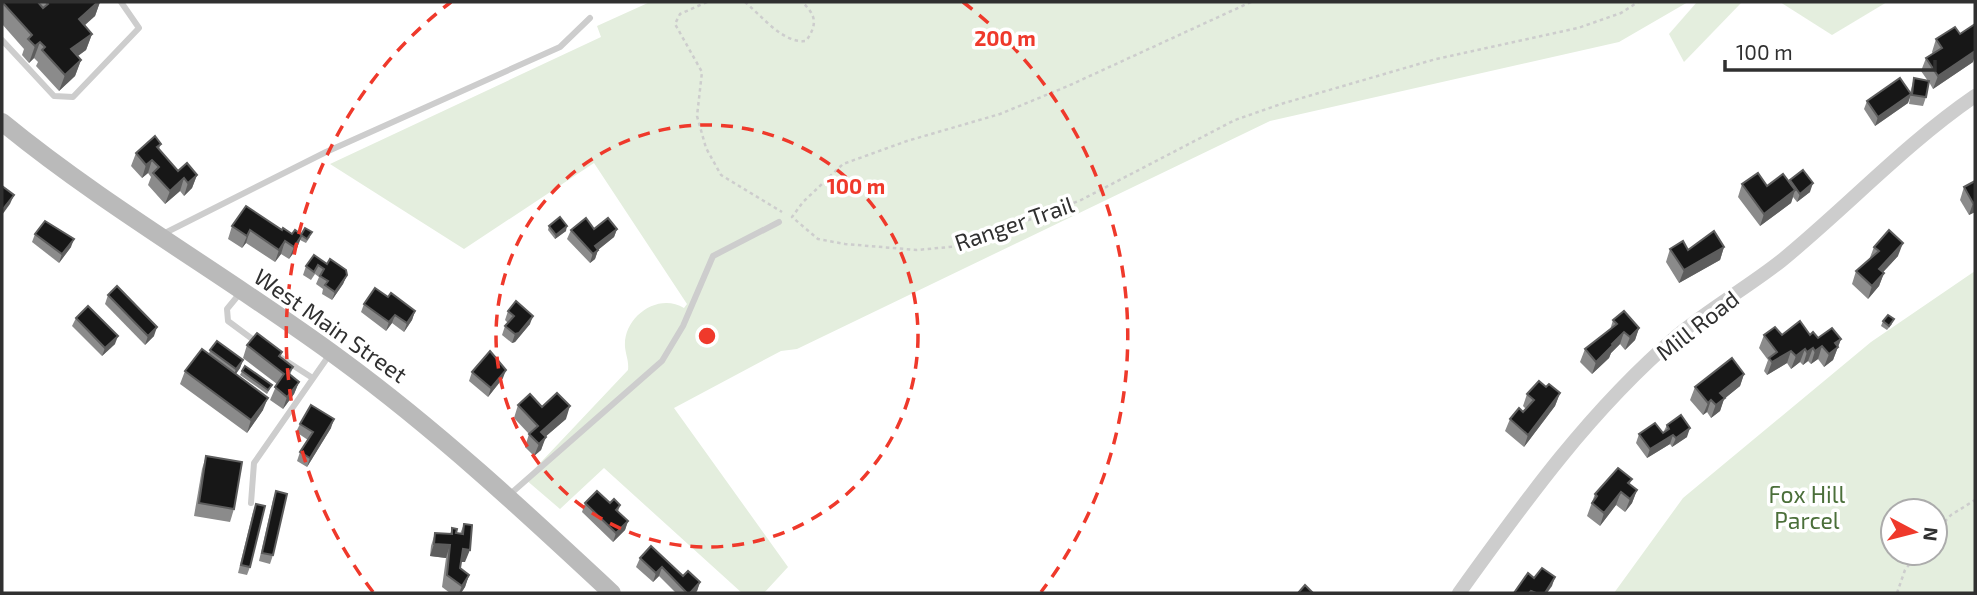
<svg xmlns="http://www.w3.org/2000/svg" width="1977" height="595" viewBox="0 0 1977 595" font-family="'Exo 2',sans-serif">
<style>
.green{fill:#e4eede;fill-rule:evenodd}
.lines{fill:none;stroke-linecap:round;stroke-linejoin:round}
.path{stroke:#cdcdcd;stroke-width:2.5;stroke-dasharray:3.5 3.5;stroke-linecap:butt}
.service{stroke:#cdcdcd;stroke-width:6}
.tertiary{stroke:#cdcdcd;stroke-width:14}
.secondary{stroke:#bababa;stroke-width:18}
.wall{fill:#8b8b8b}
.shaded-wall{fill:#5d5d5d}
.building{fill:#171717;stroke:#5d5d5d;stroke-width:2}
.ring{fill:none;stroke:#ef392b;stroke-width:3.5;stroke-dasharray:12 9}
.labels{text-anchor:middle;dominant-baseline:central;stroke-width:7;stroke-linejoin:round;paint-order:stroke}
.street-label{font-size:23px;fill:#303030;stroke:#fff}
.park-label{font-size:23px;fill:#4b6f3a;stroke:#fff}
.centre{fill:#ef392b;stroke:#fff;stroke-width:3.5}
.ring-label{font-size:21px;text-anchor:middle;font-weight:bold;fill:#ef392b;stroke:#fff;stroke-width:7;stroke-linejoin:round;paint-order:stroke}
</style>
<rect width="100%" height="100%" fill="#fff"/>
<g class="green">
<path d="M650,2H1688L1619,42L1270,121L797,349L781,351L674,408L788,567L764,593H742L604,468L560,509L525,479L628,370C629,361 626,356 625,347C623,317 658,292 684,308L687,304L594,163L464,249L330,164L601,37L597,26Z"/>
<polygon points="1697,2 1742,2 1684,62 1669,34"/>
<polygon points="1780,2 1887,2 1832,35"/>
<path d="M1975,271V593H1614L1683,498L1871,342ZM1935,511V553H1893V511Z"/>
</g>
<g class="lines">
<g class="path">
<polyline points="707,2 680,14 675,24 702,72 697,116 706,148 721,175 782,212"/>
<path d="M745,2C761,15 783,44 806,41C818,24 816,15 802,2"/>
<polyline points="1251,2 1068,86 1000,114 907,141 843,164 803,202 792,217 818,239 845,244 917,250 960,246 1081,200 1235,120 1281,104 1436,59 1578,28 1621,13 1638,2"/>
<polyline points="1935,532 1951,515 1975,500"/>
<polyline points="1897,593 1905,570 1918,553"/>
</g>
<g class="service">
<polyline points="2,40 54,96 73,97 139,28 121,2"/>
<polyline points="163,234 326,152 560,47 590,18"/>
<polyline points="241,292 227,309 228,321 259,344"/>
<polyline points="280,357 311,377"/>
<polyline points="508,496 662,361 683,326 713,256 779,222"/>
<polyline points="251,503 254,463 330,354"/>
</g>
<path class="tertiary" d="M1459,593C1525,501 1591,409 1678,335C1711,308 1748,287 1781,261C1847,207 1905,144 1975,96"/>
<path class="secondary" d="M2,122C108,209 229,277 340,359C437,430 524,511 612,593"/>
</g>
<g class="wall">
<polygon points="2,2 40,4 41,2 100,2 95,16 84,25 92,34 86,50 78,56 81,60 75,76 59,91 36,66 38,62 34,58 29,63 22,55 24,49 2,24"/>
<polygon points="1936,39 1975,55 1973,62 1933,89 1929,82 1926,97 1923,106 1909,104 1910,97 1908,103 1875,126 1864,109 1867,101 1910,93 1914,78 1928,81 1921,71 1926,58 1933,54 1932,52"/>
<polygon points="161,144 159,149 178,171 197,175 192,188 184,196 180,191 165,204 148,185 151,177 148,173 142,178 131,166 136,153"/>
<polygon points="1790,180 1810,192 1797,202 1793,197 1791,203 1760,226 1738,197 1742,184 1767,186 1789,182"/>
<polygon points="1975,181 1975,212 1969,215 1960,200 1964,187"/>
<polygon points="232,226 282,230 292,234 301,234 310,237 306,243 300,240 297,248 289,259 281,254 275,262 246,243 242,248 228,239"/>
<polygon points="549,226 566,231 555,239 548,230"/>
<polygon points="594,229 617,229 614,237 598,250 595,259 590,263 567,239 571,230"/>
<polygon points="35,234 71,247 59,263 32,242"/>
<polygon points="1724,247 1720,260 1679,283 1666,262 1670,249 1688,250"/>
<polygon points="1874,247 1898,256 1883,272 1884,273 1879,286 1868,299 1852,284 1856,271 1869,260"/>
<polygon points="327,264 347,275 343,284 332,300 322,294 323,289 316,284 319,277 315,274 311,280 303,275 306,266"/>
<polygon points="108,295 154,336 145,345 105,304"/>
<polygon points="388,297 415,311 412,320 404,332 392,323 386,331 361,312 364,304"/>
<polygon points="508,311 530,324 515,342 512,343 502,335 505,326 508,323 505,320"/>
<polygon points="76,318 115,344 102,356 72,326"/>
<polygon points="1613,320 1639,328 1635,340 1625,350 1620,344 1611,353 1609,358 1592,374 1580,362 1585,349 1610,330"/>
<polygon points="1883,321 1892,324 1887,330 1881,326"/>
<polygon points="1764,335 1810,335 1818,338 1841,339 1833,360 1824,367 1818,359 1811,364 1808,361 1803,365 1800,362 1791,369 1787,363 1767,375 1764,371 1768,360 1759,348"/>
<polygon points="247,345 282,352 280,357 293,367 290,375 299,382 294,394 283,409 270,400 277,384 243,358"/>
<polygon points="210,350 243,360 240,368 236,374 263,410 247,433 180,384 185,371 209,354"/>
<polygon points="242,371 270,389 267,394 240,375"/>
<polygon points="472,372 503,378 488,397 469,381"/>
<polygon points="1744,374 1740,386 1724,399 1720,411 1711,418 1707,412 1703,415 1690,400 1695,387"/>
<polygon points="1546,387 1560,393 1555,406 1524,447 1505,431 1510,419 1523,412 1526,409 1523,406 1527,394"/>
<polygon points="518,405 542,407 566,419 545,437 541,450 534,456 525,447 529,434 514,418"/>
<polygon points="300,424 331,428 307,467 297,461 300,452 308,440 296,432"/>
<polygon points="1667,425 1687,437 1672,447 1670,444 1647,458 1636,443 1639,434 1663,433"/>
<polygon points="206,456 234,509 230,522 194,516 202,469"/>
<polygon points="1632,479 1629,485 1637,490 1632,503 1625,512 1616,505 1600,526 1587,516 1595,494"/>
<polygon points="276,491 273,555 270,564 259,561 273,500"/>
<polygon points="585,503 610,503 620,505 618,512 628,521 625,530 613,542 582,512"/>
<polygon points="256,504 250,567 247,575 238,573 253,512"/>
<polygon points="464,524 465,562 461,562 460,568 469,575 465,587 461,593 450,593 442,587 446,558 430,556 431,546 435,533 450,534 452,528 456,533 460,534"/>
<polygon points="640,558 700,582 697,591 695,593 676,593 659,576 653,582 636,567"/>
</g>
<g class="shaded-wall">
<polygon points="98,2 100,2 95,16 73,36 79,19"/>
<polygon points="92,34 86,50 65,65 71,49"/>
<polygon points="40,42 34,58 29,63 35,46"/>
<polygon points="1975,47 1975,55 1973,62 1933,89 1938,76"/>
<polygon points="81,60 75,76 59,91 65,75"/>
<polygon points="1911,94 1908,103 1875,126 1878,117"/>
<polygon points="152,160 148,173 142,178 146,165"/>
<polygon points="197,175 192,188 184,196 188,183"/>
<polygon points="184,178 180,191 165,204 170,191"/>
<polygon points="1813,183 1810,192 1797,202 1800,194"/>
<polygon points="1795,190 1791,203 1760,226 1764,214"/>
<polygon points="14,195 10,204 2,215 3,209"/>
<polygon points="1975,202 1975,212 1969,215 1973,203"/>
<polygon points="567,226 566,231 555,239 556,235"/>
<polygon points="617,229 614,237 594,253 598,250 595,259 590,263 595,246"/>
<polygon points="250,230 246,243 242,248 247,236"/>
<polygon points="302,235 297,248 289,259 294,247"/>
<polygon points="74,239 71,247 59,263 62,254"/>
<polygon points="285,241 281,254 275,262 279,250"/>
<polygon points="1903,243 1898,256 1874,282 1879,269"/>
<polygon points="1724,247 1720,260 1679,283 1684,270"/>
<polygon points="1884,273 1879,286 1868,299 1872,286"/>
<polygon points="347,275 343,284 332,300 335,292"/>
<polygon points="415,311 412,320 404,332 407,323"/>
<polygon points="395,315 392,323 386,331 389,322"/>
<polygon points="533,316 530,324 515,342 512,343 515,334"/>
<polygon points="157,327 154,336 145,345 148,336"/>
<polygon points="1639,328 1635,340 1625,350 1630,337"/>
<polygon points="1624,332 1620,344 1611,353 1609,358 1592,374 1596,362 1612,344"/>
<polygon points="118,336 115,344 102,356 105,348"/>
<polygon points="1841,339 1833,360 1824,367 1829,354 1835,343"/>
<polygon points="1822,346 1818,359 1811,364 1815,351"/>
<polygon points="1813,348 1808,361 1803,365 1807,352"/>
<polygon points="1805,349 1800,362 1791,369 1796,356"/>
<polygon points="1791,351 1787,363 1767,375 1772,362"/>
<polygon points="243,360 240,368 233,378 236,369"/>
<polygon points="506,370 503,378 488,397 491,388"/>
<polygon points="1744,374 1740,386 1724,399 1720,411 1711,418 1720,393"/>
<polygon points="299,382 294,394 283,409 287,397"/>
<polygon points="1560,393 1555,406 1524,447 1528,435"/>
<polygon points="268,398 263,410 247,433 251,420"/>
<polygon points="1711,400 1707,412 1703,415 1708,403"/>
<polygon points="570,406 566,419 538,443 541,432"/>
<polygon points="334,419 331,428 307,467 310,458"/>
<polygon points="1690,428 1687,437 1672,447 1676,438"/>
<polygon points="1673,435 1670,444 1647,458 1650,449"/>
<polygon points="546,437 541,450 534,456 539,444"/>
<polygon points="1637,490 1632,503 1625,512 1630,499"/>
<polygon points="1621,492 1616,505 1600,526 1604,513"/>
<polygon points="628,521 625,530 613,542 616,533"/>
<polygon points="434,544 450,545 446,558 430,556"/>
<polygon points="463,549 470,550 465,562 458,562"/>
<polygon points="662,567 659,576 653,582 656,573"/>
<polygon points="469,575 465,587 461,593 459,593 462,586"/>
<polygon points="1555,577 1552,586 1547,593 1545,593"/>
<polygon points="700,582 697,591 695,593 690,593"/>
</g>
<g class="building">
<polygon points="2,2 38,2 43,8 48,4 46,2 98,2 79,19 92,34 71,49 81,60 65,75 42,50 45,47 40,42 35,46 28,39 32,35"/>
<polygon points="1975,24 1975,51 1938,76 1926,58 1942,48 1936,39 1955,27 1960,34"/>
<polygon points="1900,78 1911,94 1878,117 1867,101"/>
<polygon points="1914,78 1929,81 1926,97 1912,95"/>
<polygon points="155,136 161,144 157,147 178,171 187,163 197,175 188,183 184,178 170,191 153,173 159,167 152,160 146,165 136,153"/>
<polygon points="1803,170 1813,183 1800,194 1790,180"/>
<polygon points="1758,173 1767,186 1783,174 1795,190 1764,214 1742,184"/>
<polygon points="1975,181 1975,202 1973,203 1964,187"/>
<polygon points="2,186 14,195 3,209 2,208"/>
<polygon points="246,206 282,230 283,228 292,234 295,230 302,235 294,247 285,241 279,250 250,230 247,236 232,226"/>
<polygon points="560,217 567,226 556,235 549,226"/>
<polygon points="586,218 594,229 608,218 617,229 595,246 598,250 593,254 571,230"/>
<polygon points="45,221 74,239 62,254 35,234"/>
<polygon points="305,228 312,232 307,239 301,235"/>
<polygon points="1889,230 1903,243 1879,269 1884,273 1872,286 1856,271 1879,251 1874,247"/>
<polygon points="1714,231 1724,247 1684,270 1670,249 1683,241 1688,250"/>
<polygon points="314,255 327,264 330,259 346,270 347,275 335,292 325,285 328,281 320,276 324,269 318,265 314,272 306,266"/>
<polygon points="117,286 157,327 148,336 108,295"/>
<polygon points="375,288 388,297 391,293 415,311 407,323 395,315 389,322 364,304"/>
<polygon points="516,301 533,316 519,333 515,334 505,326 514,316 508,311"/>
<polygon points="88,306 118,336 105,348 76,318"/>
<polygon points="1624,311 1639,328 1630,337 1624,332 1612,344 1613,345 1596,362 1585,349 1617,324 1613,320"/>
<polygon points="1888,315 1894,319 1889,326 1883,321"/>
<polygon points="1800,321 1810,335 1813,332 1818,338 1832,328 1841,339 1835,343 1838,347 1829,354 1822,346 1815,351 1813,348 1807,352 1805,349 1796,356 1791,351 1772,362 1769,358 1777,352 1764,335 1775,327 1782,335"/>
<polygon points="257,333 282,352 279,356 293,367 288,373 299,382 287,397 275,387 284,374 247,345"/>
<polygon points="217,341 243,360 236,369 210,350"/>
<polygon points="202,349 268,398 251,420 185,371"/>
<polygon points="490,351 506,370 491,388 472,372"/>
<polygon points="1732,358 1744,374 1720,393 1725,398 1716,405 1711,400 1708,403 1695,387"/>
<polygon points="245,366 272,385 268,390 242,371"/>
<polygon points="1539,381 1546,387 1549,384 1560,393 1528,435 1510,419 1519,408 1523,412 1534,400 1527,394"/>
<polygon points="557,393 570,406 541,432 546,437 539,444 529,434 538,426 518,405 530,394 542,407"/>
<polygon points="311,405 334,419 310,458 300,452 313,432 300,424"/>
<polygon points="1681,415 1690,428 1676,438 1673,435 1650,449 1639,434 1655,423 1663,433 1669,429 1667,425"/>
<polygon points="206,456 242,462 234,509 199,503"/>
<polygon points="1618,468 1632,479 1628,483 1637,490 1630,499 1621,492 1604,513 1592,503 1597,496 1595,494"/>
<polygon points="276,491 287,494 273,555 262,553"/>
<polygon points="597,491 610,503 614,499 620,505 616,510 628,521 616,533 585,503"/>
<polygon points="256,504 265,506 250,567 241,565"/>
<polygon points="464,524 472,525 470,550 463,549 460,568 469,575 462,586 447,575 450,545 434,544 435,533 452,534 452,528 457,529 456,533 463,534"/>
<polygon points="651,546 683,576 688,571 700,582 690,593 687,593 662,567 656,573 640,558"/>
<polygon points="1542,568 1555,577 1545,593 1536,593 1531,591 1529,593 1514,593 1528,573 1534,578"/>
<polygon points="1305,585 1313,593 1298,593"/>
</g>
<g class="ring">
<circle cx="707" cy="336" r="211"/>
<path d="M373 592A421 421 0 0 1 451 2M963 2A421 421 0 0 1 1041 592"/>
</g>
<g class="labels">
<g class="street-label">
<text transform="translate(1014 223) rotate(-19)">Ranger Trail</text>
<text transform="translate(331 325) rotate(35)">West Main Street</text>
<text transform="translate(1697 325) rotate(-38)">Mill Road</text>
</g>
<g class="park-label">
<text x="1807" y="494">Fox Hill<tspan x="1807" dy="26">Parcel</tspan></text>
</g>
</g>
<circle cx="707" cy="336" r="10" class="centre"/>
<g class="ring-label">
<text x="1005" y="46">200 m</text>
<text x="856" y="194">100 m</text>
</g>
<rect width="1977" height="595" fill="none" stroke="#303030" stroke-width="7"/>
<g transform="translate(1914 532) rotate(97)"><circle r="33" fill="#ffffff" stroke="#acacac" stroke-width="2"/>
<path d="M0-5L12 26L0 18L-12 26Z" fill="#ef392b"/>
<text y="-10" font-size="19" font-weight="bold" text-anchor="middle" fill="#303030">N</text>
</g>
<path d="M1725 60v10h210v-10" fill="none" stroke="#303030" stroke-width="3.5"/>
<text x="1736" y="60" font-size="21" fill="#303030" stroke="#ffffff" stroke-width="5" paint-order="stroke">100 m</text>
</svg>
